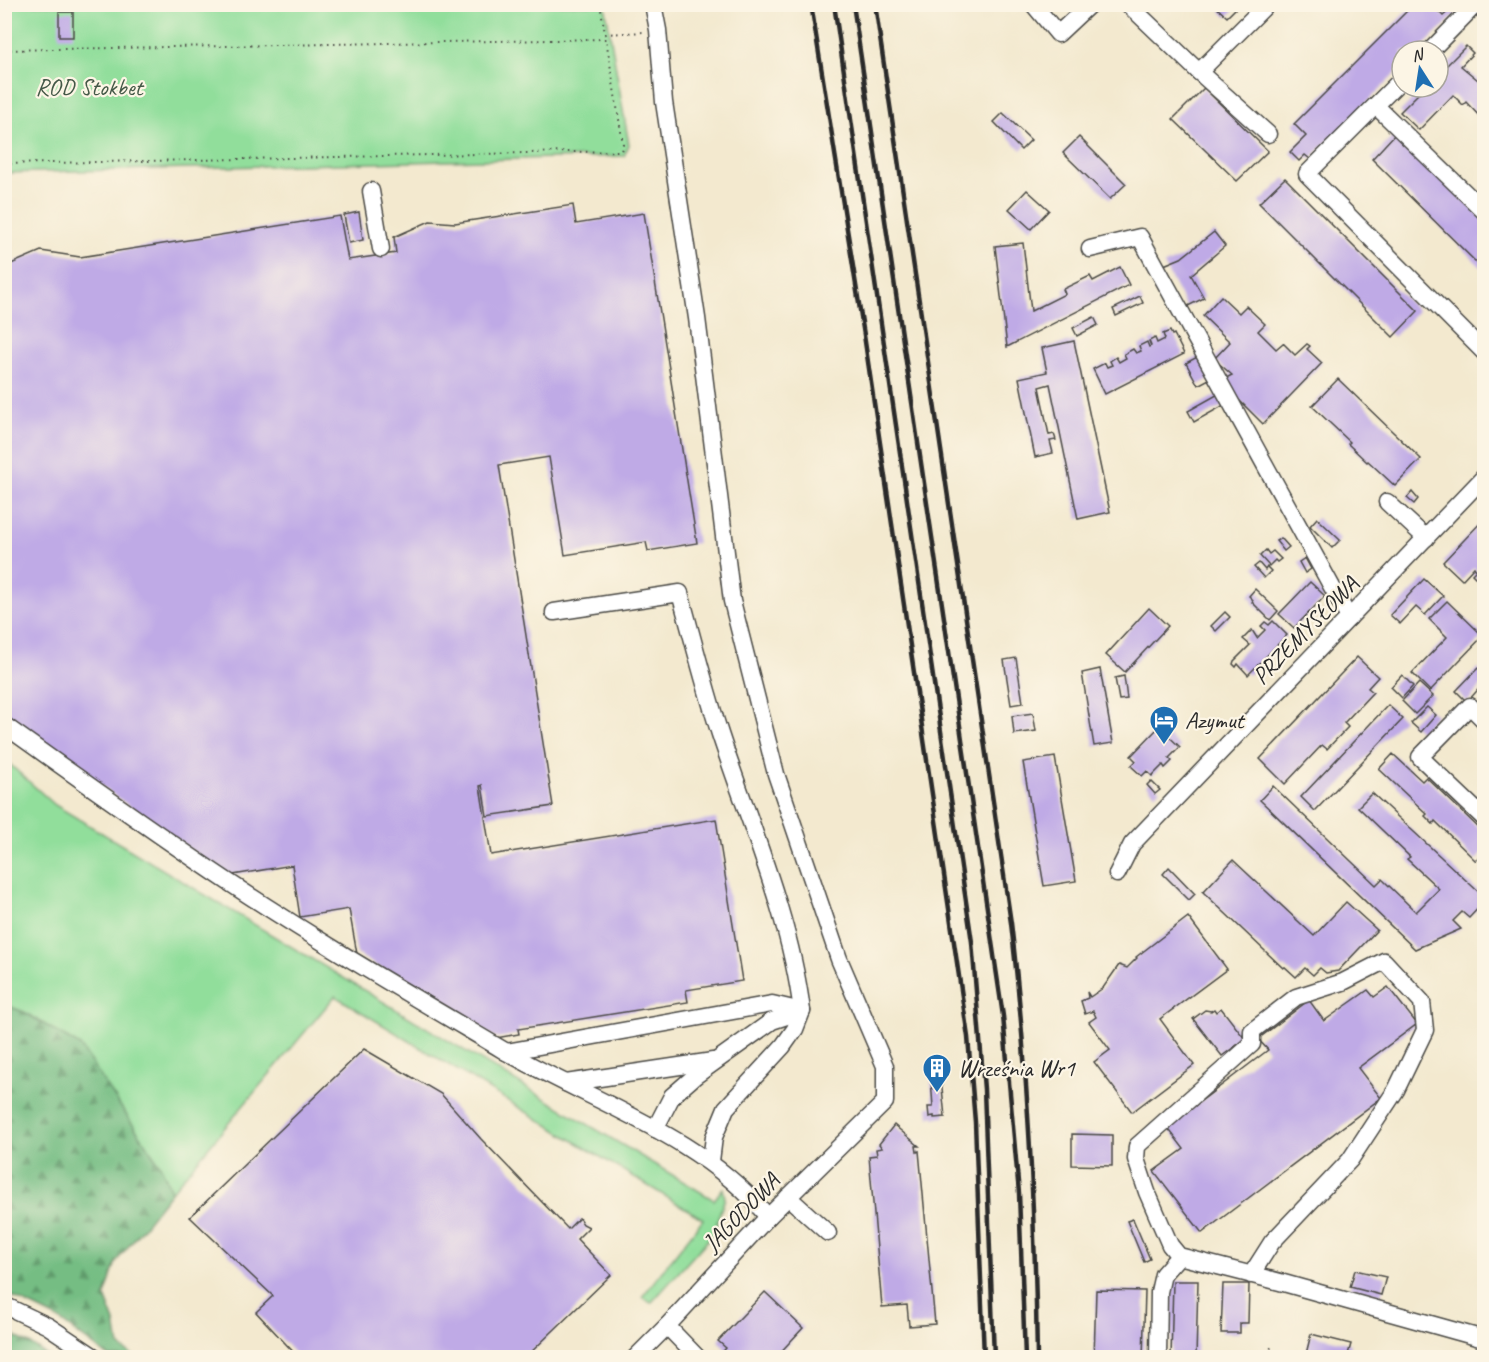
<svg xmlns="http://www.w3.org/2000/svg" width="1489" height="1362" viewBox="0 0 1489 1362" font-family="Caveat,sans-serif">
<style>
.green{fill:#91de9b;stroke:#5e8463;stroke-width:1.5}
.forest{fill:url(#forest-firs);stroke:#507457;stroke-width:1.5}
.building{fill:#bfaae6}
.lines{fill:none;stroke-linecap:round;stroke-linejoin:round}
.minor-casing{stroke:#494844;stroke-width:19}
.path{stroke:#494844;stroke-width:2;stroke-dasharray:1.5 4.5;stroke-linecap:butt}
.minor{stroke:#fff;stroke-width:16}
.rail{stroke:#2b2b2b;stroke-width:4.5}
.labels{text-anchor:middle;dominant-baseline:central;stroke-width:4.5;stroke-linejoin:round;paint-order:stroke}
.park-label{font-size:24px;fill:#445847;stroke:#fcf5e5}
.street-label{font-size:24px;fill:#2b2b2b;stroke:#fcf5e5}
.poi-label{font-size:24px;fill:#2b2b2b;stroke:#fcf5e5;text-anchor:start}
</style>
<defs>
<pattern id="forest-firs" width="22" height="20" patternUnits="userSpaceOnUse" patternTransform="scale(1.5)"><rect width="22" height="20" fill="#74bd83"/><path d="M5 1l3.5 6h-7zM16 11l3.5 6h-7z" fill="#5f9a6b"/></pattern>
</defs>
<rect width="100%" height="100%" fill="#fcf5e5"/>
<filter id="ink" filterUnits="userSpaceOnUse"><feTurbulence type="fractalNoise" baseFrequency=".0167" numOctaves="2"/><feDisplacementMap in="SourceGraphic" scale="12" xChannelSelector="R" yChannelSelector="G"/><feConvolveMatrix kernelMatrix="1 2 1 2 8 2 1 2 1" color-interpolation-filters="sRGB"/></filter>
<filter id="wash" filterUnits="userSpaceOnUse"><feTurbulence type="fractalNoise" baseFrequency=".008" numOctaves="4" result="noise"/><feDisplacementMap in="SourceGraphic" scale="24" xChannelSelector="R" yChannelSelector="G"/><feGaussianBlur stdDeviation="1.35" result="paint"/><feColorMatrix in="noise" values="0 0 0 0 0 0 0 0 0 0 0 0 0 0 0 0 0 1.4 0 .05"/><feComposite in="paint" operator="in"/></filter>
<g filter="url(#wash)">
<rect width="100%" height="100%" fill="#f3e9cf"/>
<g class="green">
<polygon points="4,5 605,5 629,145 624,156 5,173"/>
<polygon points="5,760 55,805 714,1200 723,1188 725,1198 718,1218 715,1232 651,1303 642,1297 703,1219 335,996 171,1192 162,1168 80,1046 24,1012 5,1005"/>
</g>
<g class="forest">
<polygon points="5,1005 24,1012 80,1046 162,1168 171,1192 116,1262 105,1296 115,1322 119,1346 135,1357 109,1357 58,1319 5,1293"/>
<polygon points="5,1331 33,1346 49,1357 6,1357 5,1355"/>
</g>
<g id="blocks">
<g class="building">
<polygon points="1216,4 1237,4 1238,6 1227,17 1215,6"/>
<polygon points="1414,4 1431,4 1443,16 1451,9 1456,14 1418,51 1402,51 1402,67 1310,159 1305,155 1299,161 1290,152 1306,136 1294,124"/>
<rect x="59" y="12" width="14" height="25"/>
<polygon points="1466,46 1473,53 1461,66 1484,85 1484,121 1466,102 1463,105 1453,95 1419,130 1400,112 1425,87 1438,87 1438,74"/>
<polygon points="1204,88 1268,151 1237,181 1173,119"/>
<polygon points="1003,113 1031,140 1021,150 994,122"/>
<polygon points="1396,133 1484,220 1484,270 1372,159"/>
<polygon points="1079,137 1126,184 1110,199 1063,153"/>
<polygon points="1285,178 1418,311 1393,337 1259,203"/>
<polygon points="1027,190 1049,210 1031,229 1009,209"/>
<polygon points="573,205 576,224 644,213 697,543 648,551 646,542 565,555 549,457 499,465 553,806 487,816 482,785 480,786 491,855 716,819 742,981 686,990 688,1002 518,1029 519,1034 496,1038 357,954 349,909 300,917 292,865 227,876 4,716 4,267 41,251 80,257 340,216 348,260 396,253 394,237 430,221 455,223"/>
<polygon points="359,212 363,240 349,243 344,215"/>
<polygon points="1214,232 1225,246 1191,275 1204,298 1186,307 1164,265 1181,258"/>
<polygon points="1023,243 1031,311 1065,294 1063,289 1090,276 1093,281 1120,267 1129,285 1007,347 995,246"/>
<polygon points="1140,296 1143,303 1116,316 1113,309"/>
<polygon points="1221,296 1239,313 1246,306 1265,324 1258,331 1276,349 1283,343 1295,355 1307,344 1310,346 1307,349 1322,363 1263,424 1238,399 1226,378 1232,375 1214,359 1230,342 1203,316"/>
<polygon points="1094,317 1098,325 1077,336 1073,328"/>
<polygon points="1170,331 1172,335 1174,334 1184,354 1105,394 1093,369 1105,363 1107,367 1112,365 1110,361 1116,357 1119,362 1126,358 1124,354 1133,349 1136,353 1141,351 1139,346 1147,342 1149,347 1151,346 1149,341 1155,338 1157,343 1165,339 1163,334"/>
<polygon points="1074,341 1110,512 1078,519 1050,384 1039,387 1049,435 1054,434 1056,440 1050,441 1053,453 1035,457 1019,378 1047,372 1042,348"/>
<polygon points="1201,355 1213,377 1198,385 1186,363"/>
<polygon points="1338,379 1421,459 1395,486 1368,461 1367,462 1348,444 1350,442 1312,406"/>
<polygon points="1222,392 1228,403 1194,422 1188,411"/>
<polygon points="1412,492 1418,499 1414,504 1407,498"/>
<polygon points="1317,518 1340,540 1332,548 1310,526"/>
<polygon points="1484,519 1484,586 1472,574 1476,570 1474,567 1462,580 1443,562"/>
<polygon points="1281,538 1289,547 1284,551 1276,541"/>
<polygon points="1266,550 1269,554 1273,551 1281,559 1277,562 1275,560 1269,566 1260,556"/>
<polygon points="1305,558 1311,569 1305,573 1299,562"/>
<polygon points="1259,563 1265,570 1267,567 1271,571 1264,578 1254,567"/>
<polygon points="1424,579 1443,596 1425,615 1416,607 1400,624 1390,615"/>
<polygon points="1310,582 1325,596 1294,628 1279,614"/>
<polygon points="1255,589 1278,611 1270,620 1252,602 1253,600 1249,596"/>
<polygon points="1447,601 1483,636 1430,691 1412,673 1447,637 1429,619"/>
<polygon points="1149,608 1168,626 1125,672 1106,655"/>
<polygon points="1225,612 1230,617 1216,631 1211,626"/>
<polygon points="1273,621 1287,635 1248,675 1238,664 1236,667 1233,664 1234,661 1250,645 1243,639 1252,630 1257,638 1265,630 1261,626 1265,622 1269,625"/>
<polygon points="1357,657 1378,677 1368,688 1373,692 1344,723 1348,727 1327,749 1322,745 1285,784 1260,759"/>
<polygon points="1016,658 1023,703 1011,705 1004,660"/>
<polygon points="1478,668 1484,674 1484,683 1467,702 1456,691"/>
<polygon points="1100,669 1113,743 1094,746 1082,673"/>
<polygon points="1402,675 1413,686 1402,698 1391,687"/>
<polygon points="1124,676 1127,699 1119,700 1115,678"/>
<polygon points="1419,683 1433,696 1415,714 1402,701"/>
<polygon points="1388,705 1403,719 1315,811 1301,797"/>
<polygon points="1427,707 1436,715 1421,732 1411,723"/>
<polygon points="1033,713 1036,731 1014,734 1012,716"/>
<polygon points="1159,727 1180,747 1169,758 1172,761 1165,768 1163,765 1152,776 1147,771 1142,776 1131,766 1136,761 1131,756"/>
<polygon points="1393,754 1422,781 1426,777 1484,833 1484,852 1476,861 1435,821 1433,824 1425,816 1427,814 1379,769"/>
<polygon points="1055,757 1076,881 1044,886 1023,762"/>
<polygon points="1151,781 1160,790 1155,794 1147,785"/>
<polygon points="1273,786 1376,885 1382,879 1416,912 1439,889 1407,859 1410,857 1358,807 1372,793 1484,897 1484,902 1469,918 1462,912 1453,921 1461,929 1415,949 1260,800"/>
<polygon points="1233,860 1314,936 1346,902 1377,930 1338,971 1326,973 1320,968 1313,975 1305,968 1296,977 1285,967 1283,968 1203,892"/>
<polygon points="1169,867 1195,894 1189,900 1163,874"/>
<polygon points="1188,917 1227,969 1160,1019 1194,1065 1132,1112 1094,1062 1110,1050 1089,1022 1096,1017 1093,1011 1085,1014 1081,1001 1088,998 1087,992 1090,997 1103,988 1119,965 1127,968 1137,958 1136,957"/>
<polygon points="1388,987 1417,1024 1358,1068 1381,1098 1202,1233 1154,1171 1184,1149 1167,1127 1268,1050 1258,1039 1309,1000 1324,1021 1368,990 1374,997"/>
<polygon points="1221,1008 1245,1039 1222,1056 1193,1019 1205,1010 1211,1011 1214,1009 1216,1012"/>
<polygon points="364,1049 441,1094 481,1139 568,1229 579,1218 583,1224 589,1227 577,1239 611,1275 525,1358 299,1358 256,1312 273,1296 190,1217"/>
<polygon points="941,1078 945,1117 934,1118 934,1116 929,1117 928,1107 933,1107 931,1079"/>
<polygon points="894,1125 919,1146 916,1146 917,1152 919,1151 935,1324 909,1326 907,1305 882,1307 869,1156 877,1155 876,1149 882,1148 879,1144"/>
<polygon points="1072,1134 1112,1135 1112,1166 1072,1165"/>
<polygon points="1133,1219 1150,1259 1144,1262 1127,1221"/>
<polygon points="1355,1270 1386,1277 1381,1295 1350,1287"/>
<polygon points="1173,1281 1198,1281 1196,1358 1171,1358"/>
<polygon points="1223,1284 1249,1284 1248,1323 1240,1323 1240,1333 1221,1333"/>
<polygon points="1096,1290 1145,1291 1143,1358 1094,1358"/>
<polygon points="765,1292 803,1328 775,1358 721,1358 719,1356 726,1348 718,1341"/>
<polygon points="1311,1334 1351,1344 1347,1358 1305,1358"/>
</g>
</g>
</g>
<g filter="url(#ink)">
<use href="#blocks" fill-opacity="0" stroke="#494844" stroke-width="1.5"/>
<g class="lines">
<g class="minor-casing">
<g id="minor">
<polyline points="1033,4 1058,34 1090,4"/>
<polyline points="1128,4 1199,72"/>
<polyline points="1267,4 1199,72 1268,134"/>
<polyline points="1430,51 1476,4"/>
<polyline points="1402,79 1307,174 1484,352"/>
<polyline points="1376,106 1484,211"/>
<polyline points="371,191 381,249"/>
<polyline points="1090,249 1140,237 1349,618"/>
<polyline points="1387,502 1426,538"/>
<path d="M554,612L680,593C693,640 705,688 720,734C750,825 790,916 802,1011L772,1021L695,1076L672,1096L655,1129"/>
<polyline points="1484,720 1470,706 1420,757 1484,818"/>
<path d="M4,725C80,779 156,834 233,885C321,943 412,996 503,1050C592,1102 701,1135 768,1217"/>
<polyline points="1117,874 1132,844 1484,477"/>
<polyline points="506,1052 772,1004 802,1011 795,1029 783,1046 726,1108 714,1137 711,1161"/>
<polyline points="566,1083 713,1061"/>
<polyline points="788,1197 828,1233"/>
<polyline points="1251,1275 1272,1242 1350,1160 1396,1090 1425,1030 1422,1002 1384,961 1343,982 1296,997 1252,1031 1252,1044 1137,1146 1136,1159 1147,1192 1170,1245 1179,1256 1280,1282 1484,1339"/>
<polyline points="4,1305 48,1326 96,1358"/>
<polyline points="667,1326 698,1358"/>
<polyline points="635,1358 667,1326 768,1217 885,1102 885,1066 839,959 776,774 732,601 697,318 664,102 658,30 653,4"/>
<polyline points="1158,1358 1159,1292 1163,1274 1179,1256"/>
</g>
</g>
<g class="path">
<polyline points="605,34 644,32"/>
<polyline points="4,50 606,39 600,4"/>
<polyline points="4,164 621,151 623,144 606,39"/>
<polyline points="1263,1358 1273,1345"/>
</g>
<use href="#minor" class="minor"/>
<g class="rail">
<polyline points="811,4 864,335 968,1037 975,1122 984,1358"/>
<polyline points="834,4 972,942 984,1089 994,1358"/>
<polyline points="853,4 1003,1016 1019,1193 1025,1358"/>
<path d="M875,4L1011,923C1028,1068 1035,1212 1037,1358"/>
</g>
</g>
</g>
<defs>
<g id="hotel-pin" transform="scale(1.5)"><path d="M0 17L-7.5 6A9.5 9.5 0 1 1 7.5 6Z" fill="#1f6fb2" stroke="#fcf5e5"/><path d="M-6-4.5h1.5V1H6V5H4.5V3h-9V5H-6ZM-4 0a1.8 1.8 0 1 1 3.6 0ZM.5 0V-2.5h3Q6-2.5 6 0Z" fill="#fff"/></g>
<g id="building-pin" transform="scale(1.5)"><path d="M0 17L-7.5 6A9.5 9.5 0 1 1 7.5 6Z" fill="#1f6fb2" stroke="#fcf5e5"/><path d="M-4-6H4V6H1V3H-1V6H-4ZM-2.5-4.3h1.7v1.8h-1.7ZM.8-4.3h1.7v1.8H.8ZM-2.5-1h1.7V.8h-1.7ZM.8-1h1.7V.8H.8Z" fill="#fff"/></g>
</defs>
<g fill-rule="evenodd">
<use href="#hotel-pin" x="1164" y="720"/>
<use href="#building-pin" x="937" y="1068"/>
</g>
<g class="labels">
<g class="park-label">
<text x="89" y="87">ROD Stokbet</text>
</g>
<g class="street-label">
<text transform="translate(1305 630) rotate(-46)">PRZEMYSŁOWA</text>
<text transform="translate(741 1212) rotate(-46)">JAGODOWA</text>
</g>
<g class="poi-label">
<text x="1185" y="720">Azymut</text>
<text x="958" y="1068">Września Wr1</text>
</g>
</g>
<rect width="1489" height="1362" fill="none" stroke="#fcf5e5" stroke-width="24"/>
<g transform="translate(1420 69) rotate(348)"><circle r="28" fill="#fcf5e5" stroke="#a8a49b" stroke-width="1.5"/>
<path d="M0-4.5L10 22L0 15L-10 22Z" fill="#1f6fb2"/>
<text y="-9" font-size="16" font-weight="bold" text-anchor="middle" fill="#2b2b2b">N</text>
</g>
</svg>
